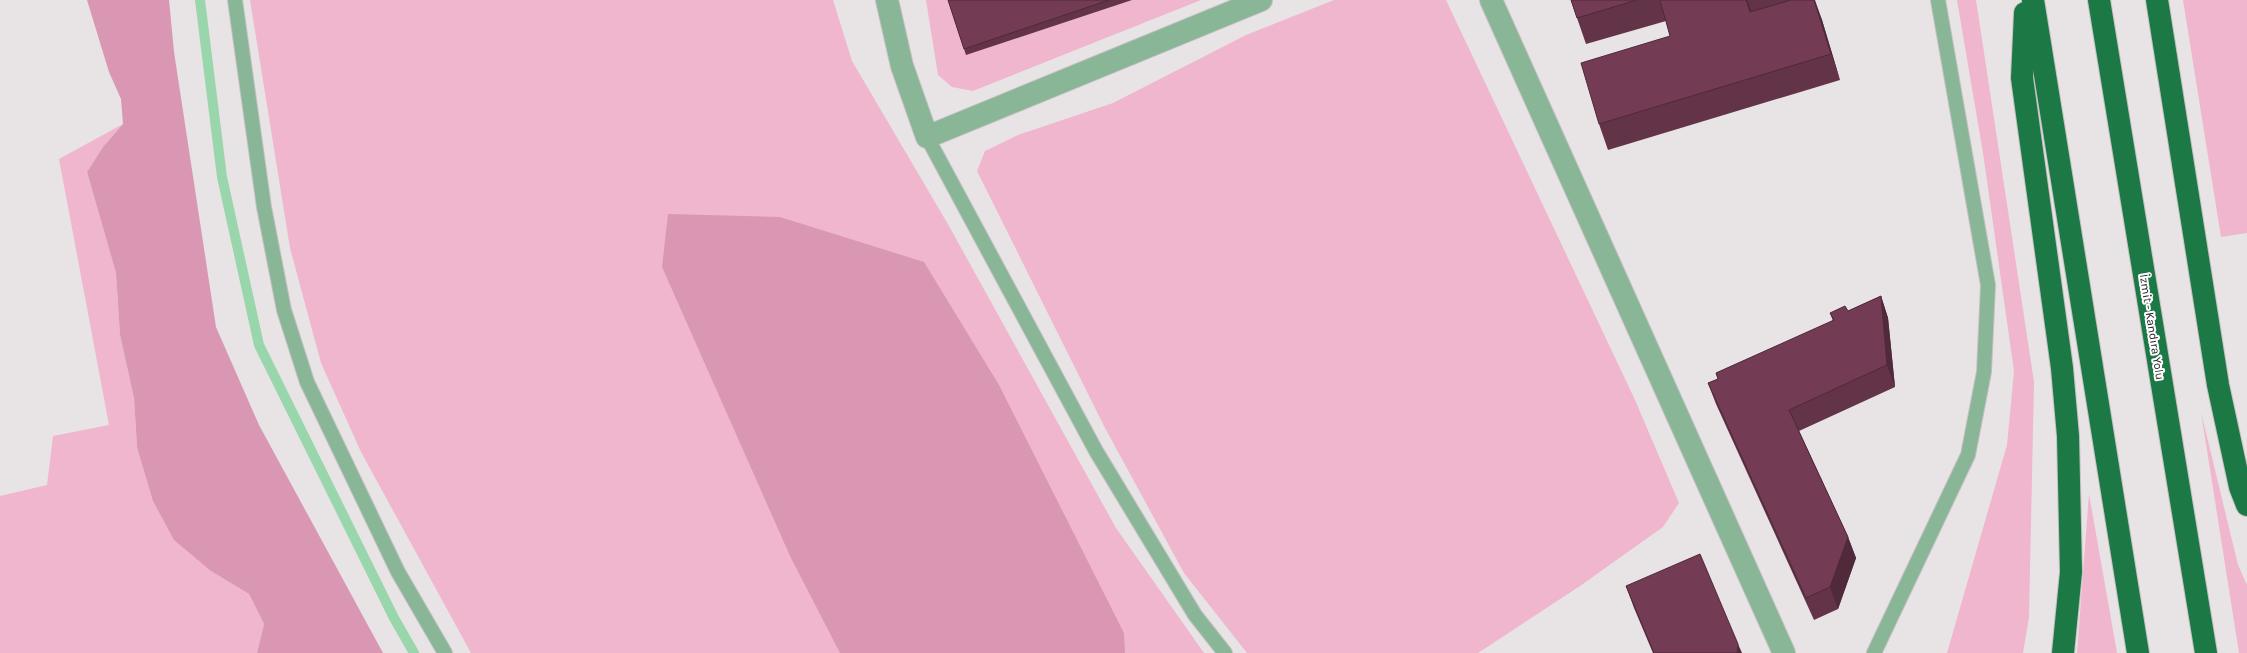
<svg xmlns="http://www.w3.org/2000/svg" width="2247" height="653" viewBox="0 0 2247 653" font-family="Karla,sans-serif">
<style>
.green{fill:#f0b6ce}
.forest{fill:#d997b3}
.lines{fill:none;stroke-linecap:round;stroke-linejoin:round}
.stream{stroke:#9ad6ac;stroke-width:10}
.lane-casing{stroke:#c5c1c2;stroke-width:16}
.street-casing{stroke:#c5c1c2;stroke-width:24}
.highway-casing{stroke:#c5c1c2;stroke-width:24}
.lane{stroke:#89b696;stroke-width:14}
.street{stroke:#89b696;stroke-width:22}
.highway{stroke:#1c7845;stroke-width:22}
.wall{fill:#633348}
.shaded-wall{fill:#50293b}
.building{fill:#733b54;stroke:#50293b}
.labels{text-anchor:middle;dominant-baseline:central;stroke-width:4;stroke-linejoin:round;paint-order:stroke}
.street-label{font-size:12px;fill:#262425;stroke:#fff}
</style>
<rect width="100%" height="100%" fill="#e8e3e5"/>
<g class="green">
<polygon points="250,0 833,0 852,61 949,226 1116,528 1204,653 471,653 361,452 321,363 290,248"/>
<polygon points="926,0 1201,0 973,91 952,87 938,75"/>
<polygon points="1334,0 1446,0 1635,400 1679,503 1663,527 1580,586 1478,653 1247,653 1184,573 1105,428 977,171 985,151 1018,135 1113,103 1246,35"/>
<polygon points="1957,0 1976,0 2034,382 2029,617 2023,653 1947,653 2007,445 2014,371 1983,153"/>
<polygon points="2183,0 2247,0 2247,233 2221,237"/>
<polygon points="123,124 103,147 87,172 116,273 120,335 134,398 137,447 211,571 249,594 264,624 257,653 0,653 0,496 47,485 53,436 109,425 59,159"/>
<polygon points="2201,412 2238,565 2247,585 2247,653 2239,653"/>
<polygon points="2089,494 2117,653 2077,653"/>
</g>
<g class="forest">
<polygon points="87,0 169,0 174,52 216,327 259,425 383,653 257,653 264,624 249,594 211,571 174,540 153,501 137,447 134,398 120,335 116,273 87,172 103,147 123,124 121,99 109,72"/>
<polygon points="668,214 780,217 924,262 999,385 1124,633 1125,653 840,653 790,556 662,267"/>
</g>
<g class="lines">
<polyline class="stream" points="200,0 222,177 259,345 394,618 414,653"/>
<g class="lane-casing">
<g id="lane">
<polyline points="235,0 264,207 284,310 307,382 398,572 445,653"/>
<polyline points="927,137 1096,451 1195,615 1225,653"/>
<polyline points="1874,653 1968,455 1984,372 1988,285 1938,0"/>
</g>
</g>
<g class="street-casing">
<g id="street">
<polyline points="887,0 902,66 927,137 1261,0"/>
<polyline points="1491,0 1784,653"/>
</g>
</g>
<g class="highway-casing">
<g id="highway">
<polyline points="2033,0 2138,653"/>
<polyline points="2099,0 2206,653"/>
<polyline points="2157,0 2218,385 2240,487 2247,505"/>
<polyline points="2025,13 2022,78 2062,368 2068,436 2071,572 2063,653"/>
</g>
</g>
<use href="#lane" class="lane"/>
<use href="#street" class="street"/>
<use href="#highway" class="highway"/>
</g>
<g class="wall">
<polygon points="948,0 1132,0 966,55"/>
<polygon points="1571,0 1815,0 1822,20 1840,80 1608,150 1599,124 1670,36 1666,21 1586,44 1577,18"/>
<polygon points="1881,296 1888,318 1895,387 1799,431 1848,537 1856,558 1838,609 1814,620 1716,404 1708,383 1718,379 1716,373 1833,321 1830,313 1848,311"/>
<polygon points="1626,586 1742,653 1653,653 1634,608"/>
</g>
<g class="shaded-wall">
<polygon points="1746,0 1747,0 1752,13 1750,12"/>
<polygon points="1814,0 1822,20 1840,80 1831,54"/>
<polygon points="1881,296 1888,318 1895,387 1887,365"/>
<polygon points="1848,537 1856,558 1838,609 1830,587"/>
<polygon points="1738,644 1742,653 1737,653"/>
</g>
<g class="building">
<polygon points="948,0 1109,0 964,49"/>
<polygon points="1571,0 1637,0 1577,18"/>
<polygon points="1660,0 1746,0 1750,12 1791,0 1814,0 1831,54 1599,124 1581,63 1670,36"/>
<polygon points="1881,296 1887,365 1789,410 1848,537 1830,587 1806,598 1708,383 1718,379 1716,373 1834,320 1830,313 1845,306 1848,311"/>
<polygon points="1700,554 1738,644 1737,653 1654,653 1626,586"/>
</g>
<g class="labels">
<g class="street-label">
<text transform="translate(2152 327) rotate(81)">İzmit - Kandıra Yolu</text>
</g>
</g>
</svg>
